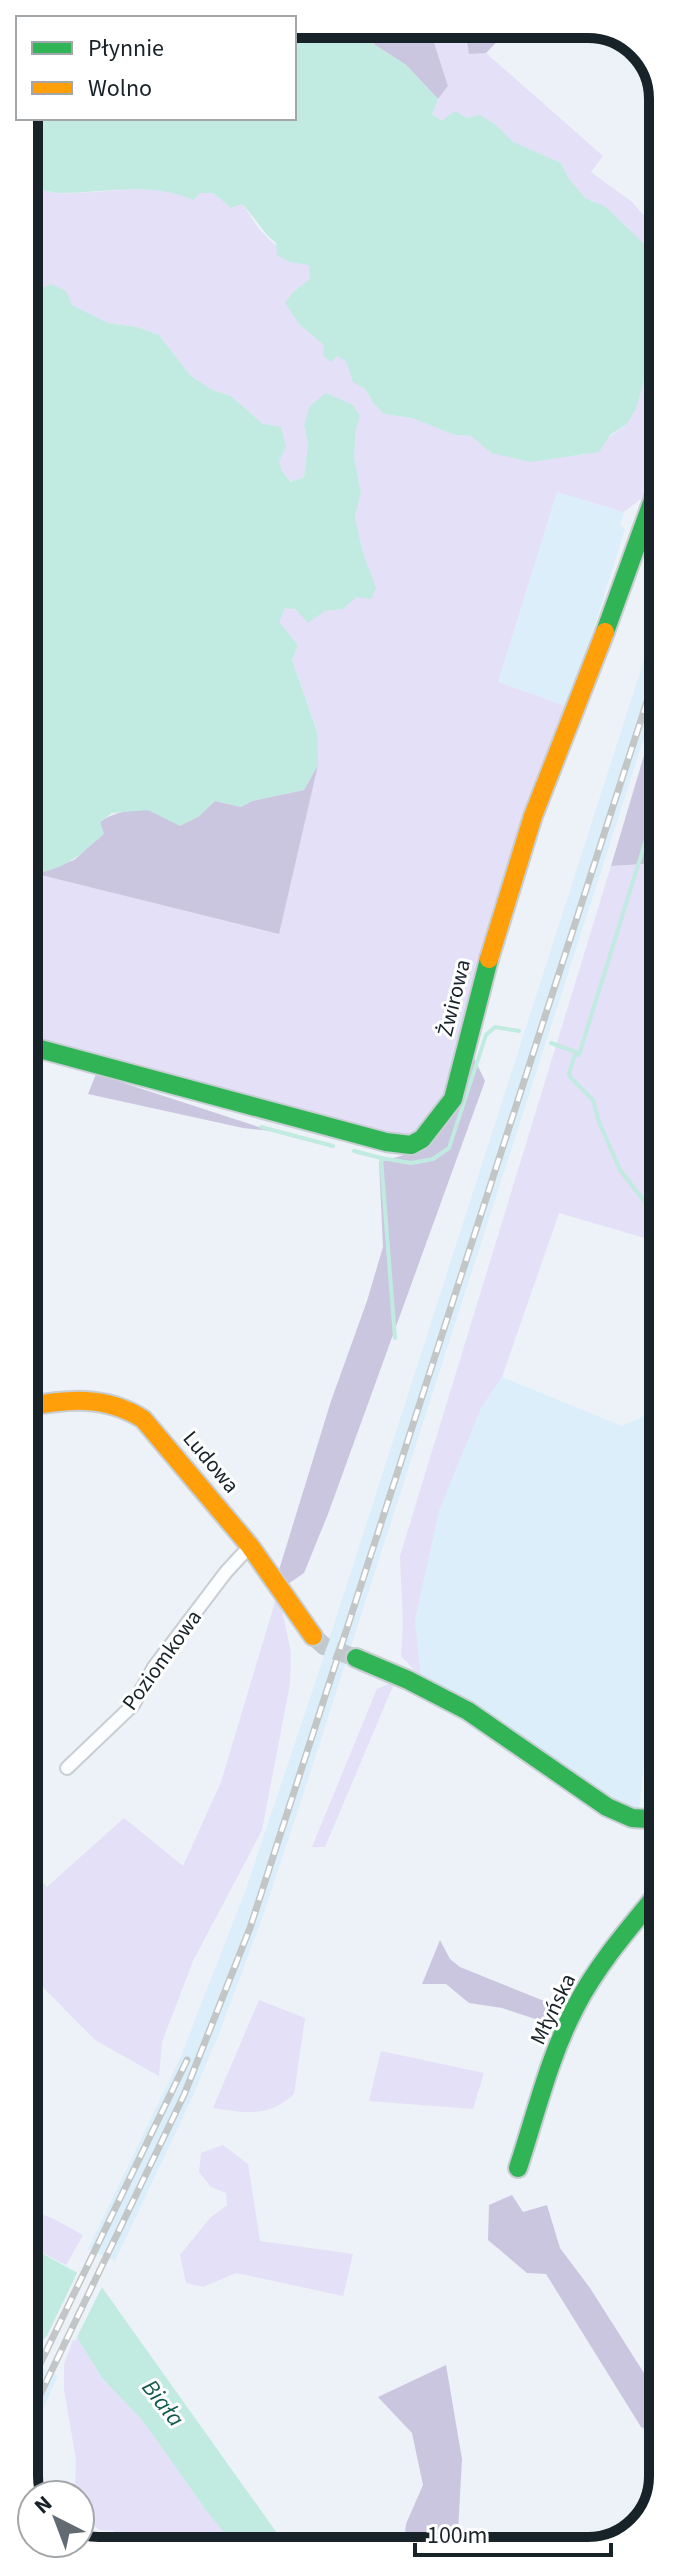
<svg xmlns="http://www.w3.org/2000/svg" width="687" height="2575" viewBox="0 0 687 2575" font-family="'Source Sans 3',sans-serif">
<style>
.built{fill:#dceefa}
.green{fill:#e4e0f7}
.forest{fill:#cbc6e0}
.water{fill:#c1eae1}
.pier{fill:#ecf2f7}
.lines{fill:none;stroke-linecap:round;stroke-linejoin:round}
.stream{stroke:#c1eae1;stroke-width:4}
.secondary-tunnel{stroke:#c2c9ce;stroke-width:18;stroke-dasharray:18 9;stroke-linecap:butt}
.street-casing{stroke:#c7ced4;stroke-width:16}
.fast-casing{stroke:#c7ced4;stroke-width:22}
.slow-casing{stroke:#c7ced4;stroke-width:22}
.street{stroke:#fcfdfe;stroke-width:12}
.fast{stroke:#30b455;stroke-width:18}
.slow{stroke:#ff9f0a;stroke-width:18}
.rail-casing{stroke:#c3c6c7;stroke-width:7}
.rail{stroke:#fff;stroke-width:4;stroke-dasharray:12;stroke-linecap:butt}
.labels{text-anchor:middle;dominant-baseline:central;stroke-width:6;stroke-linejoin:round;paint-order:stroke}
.street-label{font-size:22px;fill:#182329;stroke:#fff}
.water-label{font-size:24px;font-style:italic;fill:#115b4c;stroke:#fff}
.rim{fill:none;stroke:#182329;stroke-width:10}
</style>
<rect width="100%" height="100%" fill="#ecf2f7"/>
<g class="built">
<polygon points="557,492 624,512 620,525 625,529 569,707 498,682"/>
<polygon points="662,604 662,682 303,1795 259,1927 220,2031 192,2098 115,2261 88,2249 181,2056 246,1889 321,1665"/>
<polygon points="502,1377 622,1426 662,1408 662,1589 639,1810 611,1802 541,1749 421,1677 415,1620 439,1511 481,1408"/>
<polygon points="33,2364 58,2376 26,2446 25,2378"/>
</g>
<g class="green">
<polygon points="428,24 460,24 469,53 486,53 603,156 591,172 632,202 662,236 662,267 626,226 594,201 585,199 569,179 561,163 512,142 496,125 467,118 442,121 432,114 438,99 448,86"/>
<path d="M33,187C42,189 50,193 59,193C103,195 151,180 193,199L200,193H213L231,208L242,204C250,213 254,224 262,232C273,244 279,246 289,261L309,264L311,279L293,292L300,325L346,361L353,381L365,389L374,404L384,414L412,418L455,435L471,436L491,453L562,456L584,455L627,424L636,409L655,342V308L662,293V446L642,498L624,512L557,492L498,682L569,707L447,1096L426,1126L408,1137L25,1037V871L78,883L317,730L292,660L298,645L278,622L284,607L295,609L308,622L325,611L343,609L357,597L363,553L355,517L361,493L354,457L356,430L360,416L304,425L308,444L304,477L292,482L282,471L263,424L231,396L212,390L190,375L159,335L137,327L108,323L72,305L24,292L27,273L24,269V192Z"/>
<polygon points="644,864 648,881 662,895 662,1243 559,1213 502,1377 481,1408 439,1511 415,1620 421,1677 401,1656 403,1625 400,1556 611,866"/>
<polygon points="278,1592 291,1652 290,1684 262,1830 193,1961 162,2042 159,2076 95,2040 25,1969 25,1864 47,1887 124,1818 183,1866 221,1782"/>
<polygon points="395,1681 325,1847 312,1847 377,1689"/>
<path d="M259,2000L305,2018L294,2094C268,2118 245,2113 213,2108Z"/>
<polygon points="381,2051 484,2073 473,2109 369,2101"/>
<polygon points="223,2145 248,2164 260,2241 353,2254 343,2296 236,2273 203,2287 186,2283 180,2255 210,2218 227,2205 226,2193 211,2187 199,2172 201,2153"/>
<polygon points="25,2209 52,2218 83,2235 66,2265 25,2244"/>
<polygon points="75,2334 102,2378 143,2421 205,2509 238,2550 124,2550 114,2531 99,2530 80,2511 80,2495 75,2495 76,2460 64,2389 64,2365"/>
</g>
<g class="forest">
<polygon points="356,24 428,24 448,86 438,99 406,65 375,45"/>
<polygon points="465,24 514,24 486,53 469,54 464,28"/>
<polygon points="662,695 662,811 644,864 611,866"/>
<path d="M318,765L279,934L37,874L74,860L103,834L100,822C128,802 166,812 198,817L215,801L241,807L252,801L304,790Z"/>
<polygon points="473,1056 485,1081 328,1514 304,1573 288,1584 279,1570 331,1401 367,1301 383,1247 379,1162 411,1153"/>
<polygon points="96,1074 271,1131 243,1128 88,1094"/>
<polygon points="440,1940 450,1959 460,1967 569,2011 562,2028 502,2008 469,2003 446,1984 422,1984"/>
<polygon points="512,2195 523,2212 547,2205 560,2248 590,2288 663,2403 663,2433 657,2435 641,2427 546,2274 527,2273 488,2240 489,2205"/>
<polygon points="446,2365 462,2459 457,2550 403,2550 406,2524 423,2485 412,2433 378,2397"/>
</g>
<g class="water">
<path d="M294,24H356L375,45L406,65L438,99L432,114L442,121L455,111L467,118L480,115L496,125L513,142L561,163L569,179L585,198L606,207L646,246L662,267V293L655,308V342L636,409L627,424L610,435L599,452L531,462L491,453L471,436L455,435L412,418L384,414L374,404L365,389L353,382L346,361L337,356L331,362L323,356L324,345L300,325L285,303L293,292L310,279L309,265L289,262L277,255L276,243C261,231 256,218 242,204L231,208L213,193H200L193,200C152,181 104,193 61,193C47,193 38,186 24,192V118H294Z"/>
<path d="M24,269L27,273L25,292L30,294L51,284L66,291L72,305L108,323L137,327L159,335L190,375L212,390L231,396L263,424L281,427L286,447L279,461L282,471L291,482L304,477L308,444L304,425L310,406L326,393L353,405L360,416L356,430L354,457L361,493L355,517L363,553L376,588L371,599L357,597L343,609L325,611L308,623L295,609L285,608L279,622L298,645L292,660L317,731L318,765L304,790L252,801L241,807L215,801L198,817L180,826L148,810L112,813L100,822L104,834C82,853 56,878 25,871Z"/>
<polygon points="25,2244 101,2286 289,2550 238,2550 205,2509 143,2421 102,2378 75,2334 59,2324 43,2340 25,2329"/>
</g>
<polygon class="pier" points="79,2269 104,2283 75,2341 59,2329 43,2344"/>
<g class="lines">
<g class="stream">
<polyline points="551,1043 576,1052 569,1073 570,1077 593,1100 599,1122 620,1170 662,1224"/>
<polyline points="579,1055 662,788"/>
<polyline points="261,1127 333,1146"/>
<polyline points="354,1151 381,1158"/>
<polyline points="395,1338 381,1158 411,1163 433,1159 449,1148 486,1035 495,1027 519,1031"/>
<polyline points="650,1814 662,1656"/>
<polyline points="650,1834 654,1851 663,1859"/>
</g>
<polyline class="secondary-tunnel" points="313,1636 324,1646 356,1658"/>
<g class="street-casing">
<polyline id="street" points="67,1768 133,1705 154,1667 226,1572 250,1546"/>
</g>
<g class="fast-casing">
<g id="fast">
<polyline points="605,632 662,475"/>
<polyline points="25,1045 386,1142 411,1145 422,1139 453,1099 489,959"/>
<polyline points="356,1658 408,1680 468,1711 607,1807 632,1818 663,1820"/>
<path d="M518,2168C536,2114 549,2057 576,2006C599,1962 632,1925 663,1887"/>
</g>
</g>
<g class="slow-casing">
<g id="slow">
<polyline points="489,959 533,816 605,632"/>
<path d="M25,1407C67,1399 105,1395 143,1419L250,1546L313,1636"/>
</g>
</g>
<use href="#street" class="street"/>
<use href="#fast" class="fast"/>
<use href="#slow" class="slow"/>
<g class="rail-casing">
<g id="rail">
<polyline points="651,663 662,629"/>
<polyline points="25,2395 187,2060"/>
<polyline points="25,2426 184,2095 250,1928 662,655"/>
</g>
</g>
<use href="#rail" class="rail"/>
</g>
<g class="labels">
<g class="street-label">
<text transform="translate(454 998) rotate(-76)">Żwirowa</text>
<text transform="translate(211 1462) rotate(50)">Ludowa</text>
<text transform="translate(162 1660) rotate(-54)">Poziomkowa</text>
<text transform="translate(553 2009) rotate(-64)">Młyńska</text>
</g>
<g class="water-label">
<text transform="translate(163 2403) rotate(52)">Biała</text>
</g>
</g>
<path d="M0 0H687V2575H0ZM99 38H588A61 61 0 0 1 649 99V2476A61 61 0 0 1 588 2537H99A61 61 0 0 1 38 2476V99A61 61 0 0 1 99 38Z" fill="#fff" fill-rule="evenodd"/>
<path class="rim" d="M99 38H588A61 61 0 0 1 649 99V2476A61 61 0 0 1 588 2537H99A61 61 0 0 1 38 2476V99A61 61 0 0 1 99 38Z"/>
<rect x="16" y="16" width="280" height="104" fill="#ffffff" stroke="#a3a7a9" stroke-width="2"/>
<rect x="32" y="42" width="40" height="12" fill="#30b455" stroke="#a3a7a9" stroke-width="2"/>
<text x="88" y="56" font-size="24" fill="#182329">Płynnie</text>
<rect x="32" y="82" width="40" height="12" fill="#ff9f0a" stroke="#a3a7a9" stroke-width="2"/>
<text x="88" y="96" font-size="24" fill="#182329">Wolno</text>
<g transform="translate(56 2519) rotate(318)"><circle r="38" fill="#ffffff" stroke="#a3a7a9" stroke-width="2"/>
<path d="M0-6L14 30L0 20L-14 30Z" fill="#626b71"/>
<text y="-12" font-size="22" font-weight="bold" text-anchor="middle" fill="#182329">N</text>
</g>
<path d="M415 2543v12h196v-12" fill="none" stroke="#182329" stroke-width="4"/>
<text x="427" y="2543" font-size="24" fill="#182329" stroke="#ffffff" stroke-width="6" paint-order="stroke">100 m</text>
</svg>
